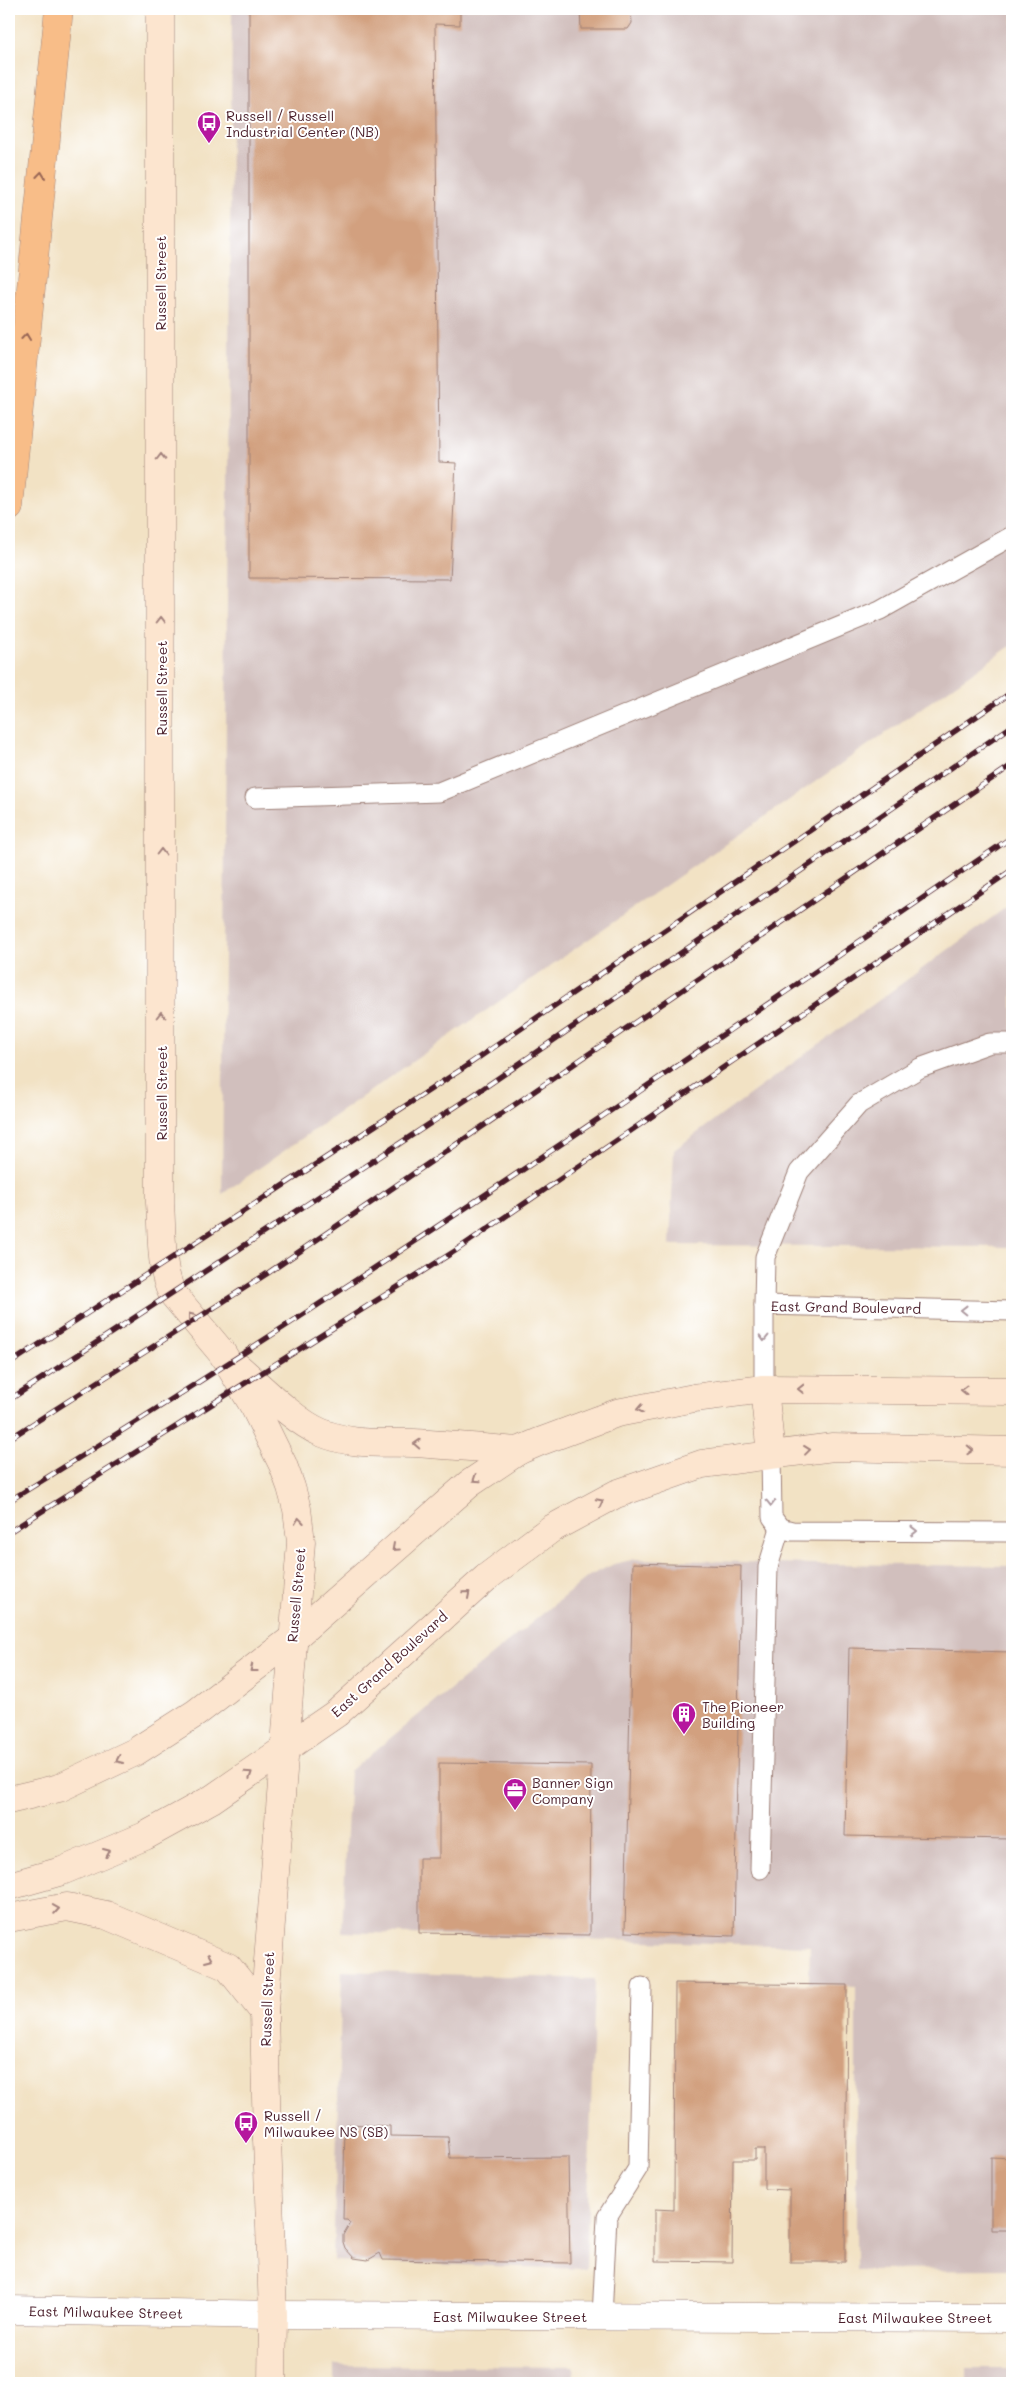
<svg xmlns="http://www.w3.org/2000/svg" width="1021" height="2392" viewBox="0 0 1021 2392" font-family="Mali,sans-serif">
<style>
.industrial{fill:#d1bfbd}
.building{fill:#d2a07f}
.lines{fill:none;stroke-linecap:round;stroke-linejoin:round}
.lane-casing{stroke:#9e8078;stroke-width:21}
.street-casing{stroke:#9e8078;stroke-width:29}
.secondary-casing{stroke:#9e8078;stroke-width:29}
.highway-casing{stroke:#9e8078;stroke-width:29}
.lane{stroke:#fff;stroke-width:19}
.street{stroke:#fff;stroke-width:28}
.secondary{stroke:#fce5cf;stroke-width:28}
.highway{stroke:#f8bd88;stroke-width:28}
.rail-casing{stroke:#4a1f2b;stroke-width:5.5}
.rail{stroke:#fff;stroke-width:4;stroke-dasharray:11;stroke-linecap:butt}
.oneway{stroke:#986655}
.oneway2{stroke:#a3827d}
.oneway3{stroke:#ae9aa0}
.labels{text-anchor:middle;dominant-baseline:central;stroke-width:4;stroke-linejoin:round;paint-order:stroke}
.poi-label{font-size:14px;fill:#4a1f2b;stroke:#fff;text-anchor:start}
.street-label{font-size:14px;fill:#4a1f2b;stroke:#fff}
</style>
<rect width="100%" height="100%" fill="#fff"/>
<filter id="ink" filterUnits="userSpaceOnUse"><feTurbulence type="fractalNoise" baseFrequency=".02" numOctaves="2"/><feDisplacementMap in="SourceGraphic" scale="10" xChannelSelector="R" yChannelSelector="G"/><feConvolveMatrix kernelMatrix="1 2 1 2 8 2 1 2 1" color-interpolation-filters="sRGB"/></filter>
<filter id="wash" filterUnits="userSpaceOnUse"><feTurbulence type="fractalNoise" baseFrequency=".0096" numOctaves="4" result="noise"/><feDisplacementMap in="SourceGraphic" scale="20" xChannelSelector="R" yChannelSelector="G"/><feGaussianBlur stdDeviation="1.12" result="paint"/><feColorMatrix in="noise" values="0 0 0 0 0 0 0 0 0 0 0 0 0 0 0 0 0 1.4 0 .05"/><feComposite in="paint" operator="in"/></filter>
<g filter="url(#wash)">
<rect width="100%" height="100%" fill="#f2e2c4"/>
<g class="industrial">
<polygon points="232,9 1012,9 1012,645 222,1194"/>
<polygon points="1012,903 1012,1247 670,1245 674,1150"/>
<polygon points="636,1559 814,1564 1012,1566 1012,2269 856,2270 856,1986 809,1983 810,1946 342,1932 350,1771 589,1576 614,1564"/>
<polygon points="342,1971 595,1979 586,2269 333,2261"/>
<polygon points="334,2365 574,2367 573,2383 334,2383"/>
<rect x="967" y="2368" width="45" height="15"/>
</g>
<g id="blocks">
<g class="building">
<polygon points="249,9 460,9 460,25 435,24 439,462 456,463 450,579 249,578"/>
<polygon points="580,9 631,9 632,23 628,29 581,29"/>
<polygon points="633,1563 741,1566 734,1936 625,1932"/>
<polygon points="849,1648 1012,1652 1012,1839 845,1836"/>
<polygon points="439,1763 591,1765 590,1935 419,1933 419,1858 439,1858"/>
<polygon points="675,1983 847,1985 845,2262 790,2262 790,2190 764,2189 764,2149 755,2149 755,2160 733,2160 732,2262 655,2261 655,2209 674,2210"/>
<polygon points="345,2124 390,2126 390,2136 448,2137 450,2158 568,2157 570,2263 383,2260 380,2253 368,2260 354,2258 345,2248 343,2242 343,2235 350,2223 347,2220 343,2220"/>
<polygon points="991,2157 1012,2158 1012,2230 991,2230"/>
</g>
</g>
</g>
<g filter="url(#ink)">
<use href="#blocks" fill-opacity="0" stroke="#9e8078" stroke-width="1"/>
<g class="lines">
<g class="lane-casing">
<g id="lane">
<polyline points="255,798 439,792 880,610 1012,536"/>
<polyline points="764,1305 765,1257 799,1172 859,1104 920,1068 990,1043 1012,1043"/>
<polyline points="764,1389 764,1305 1012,1311"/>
<polyline points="771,1454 772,1517 780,1528 792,1531 1012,1532"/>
<polyline points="760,1869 768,1567 780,1528"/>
<polyline points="602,2317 607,2217 638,2168 642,1987"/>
</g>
</g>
<g class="street-casing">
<polyline id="street" points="9,2310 273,2315 1012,2318"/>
</g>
<g class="secondary-casing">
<g id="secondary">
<path d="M160,9V1203C162,1229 160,1270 172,1293L222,1353L255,1408L283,1465L291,1487L297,1509L301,1542L264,2012L267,2138"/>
<path d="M239,1368C261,1387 294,1421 320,1432C353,1446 380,1442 414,1443C449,1445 483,1448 518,1451"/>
<polyline points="764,1389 771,1454"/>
<polyline points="9,1800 59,1788 135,1752 196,1713 292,1639 469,1484 518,1451 539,1442 617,1413 694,1398 764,1389 1012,1391"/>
<polyline points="9,1886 62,1871 145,1836 212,1799 337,1713 487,1577 551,1529 616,1494 702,1464 833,1447 1012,1451"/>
<polyline points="9,1918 67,1907 106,1915 228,1967 264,2012"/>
<polyline points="269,2120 267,2138 273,2315 272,2383"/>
</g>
</g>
<g class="highway-casing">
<polyline id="highway" points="9,507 59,9"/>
</g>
<use href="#lane" class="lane"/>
<use href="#street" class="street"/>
<use href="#secondary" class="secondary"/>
<use href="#highway" class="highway"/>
<g class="rail-casing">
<g id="rail">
<polyline points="9,1364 462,1069 1012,692"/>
<polyline points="9,1400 478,1092 1012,726"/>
<polyline points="9,1439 268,1273 1012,765"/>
<path d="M9,1501C350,1291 681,1064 1012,837"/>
<polyline points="9,1532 455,1251 1012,870"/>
</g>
</g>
<use href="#rail" class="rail"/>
</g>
<defs><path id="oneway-chevron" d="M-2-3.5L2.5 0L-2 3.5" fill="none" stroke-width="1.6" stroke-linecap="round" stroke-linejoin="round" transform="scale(1.25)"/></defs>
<g class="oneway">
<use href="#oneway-chevron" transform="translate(41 175) rotate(-84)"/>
<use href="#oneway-chevron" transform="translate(26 337) rotate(-84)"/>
</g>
<g class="oneway2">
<use href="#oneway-chevron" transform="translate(161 457) rotate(-90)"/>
<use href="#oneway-chevron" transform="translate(161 620) rotate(-90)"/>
<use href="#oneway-chevron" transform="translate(161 852) rotate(-90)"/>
<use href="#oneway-chevron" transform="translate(161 1015) rotate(-90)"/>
<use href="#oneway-chevron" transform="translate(191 1316) rotate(-129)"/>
<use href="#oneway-chevron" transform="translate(801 1389) rotate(-180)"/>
<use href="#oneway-chevron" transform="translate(964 1390) rotate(-180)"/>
<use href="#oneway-chevron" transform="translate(640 1409) rotate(169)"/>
<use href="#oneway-chevron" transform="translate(417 1444) rotate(-177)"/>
<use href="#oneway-chevron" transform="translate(807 1450) rotate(-7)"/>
<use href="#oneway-chevron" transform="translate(970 1450) rotate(2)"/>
<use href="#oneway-chevron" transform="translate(476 1479) rotate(146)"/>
<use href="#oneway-chevron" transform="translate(600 1502) rotate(-28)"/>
<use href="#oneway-chevron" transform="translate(299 1521) rotate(-97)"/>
<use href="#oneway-chevron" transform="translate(395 1548) rotate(138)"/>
<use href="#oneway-chevron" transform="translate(467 1594) rotate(-41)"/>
<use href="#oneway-chevron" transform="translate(253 1669) rotate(142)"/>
<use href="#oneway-chevron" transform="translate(119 1760) rotate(155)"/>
<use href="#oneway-chevron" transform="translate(249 1774) rotate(-34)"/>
<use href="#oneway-chevron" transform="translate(107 1852) rotate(-23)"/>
<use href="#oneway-chevron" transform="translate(56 1909) rotate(-9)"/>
<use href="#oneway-chevron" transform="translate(209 1959) rotate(23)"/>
</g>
<g class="oneway3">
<use href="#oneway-chevron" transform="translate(964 1310) rotate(-179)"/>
<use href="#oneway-chevron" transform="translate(764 1338) rotate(91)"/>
<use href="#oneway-chevron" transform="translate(771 1503) rotate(89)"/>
<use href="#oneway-chevron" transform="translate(914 1531)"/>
</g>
</g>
<defs>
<g id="bus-pin" transform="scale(1.25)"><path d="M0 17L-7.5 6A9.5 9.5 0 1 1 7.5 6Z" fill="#b5179e" stroke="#fff"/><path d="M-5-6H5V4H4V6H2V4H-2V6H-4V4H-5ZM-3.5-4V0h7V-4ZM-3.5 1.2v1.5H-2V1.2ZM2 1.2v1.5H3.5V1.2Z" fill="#fff"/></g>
<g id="building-pin" transform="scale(1.25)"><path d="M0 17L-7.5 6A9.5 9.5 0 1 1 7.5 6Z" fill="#b5179e" stroke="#fff"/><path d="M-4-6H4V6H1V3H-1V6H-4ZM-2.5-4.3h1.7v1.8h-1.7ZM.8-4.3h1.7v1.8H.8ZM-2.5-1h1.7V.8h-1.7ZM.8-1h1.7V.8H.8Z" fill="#fff"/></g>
<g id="office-pin" transform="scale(1.25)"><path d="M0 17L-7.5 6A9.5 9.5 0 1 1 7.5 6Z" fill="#b5179e" stroke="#fff"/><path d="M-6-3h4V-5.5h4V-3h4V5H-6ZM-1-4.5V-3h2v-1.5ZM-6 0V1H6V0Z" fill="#fff"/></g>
</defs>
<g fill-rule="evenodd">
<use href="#bus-pin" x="209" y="123"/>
<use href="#building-pin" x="684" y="1714"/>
<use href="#office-pin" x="515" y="1790"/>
<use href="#bus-pin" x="246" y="2123"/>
</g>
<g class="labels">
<g class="poi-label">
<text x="226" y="115">Russell / Russell<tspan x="226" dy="16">Industrial Center (NB)</tspan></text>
<text x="702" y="1706">The Pioneer<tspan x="702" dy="16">Building</tspan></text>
<text x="532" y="1782">Banner Sign<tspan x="532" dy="16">Company</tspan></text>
<text x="264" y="2115">Russell /<tspan x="264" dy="16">Milwaukee NS (SB)</tspan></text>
</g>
<g class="street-label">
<text transform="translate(160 283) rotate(-90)">Russell Street</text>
<text transform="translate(161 688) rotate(-90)">Russell Street</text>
<text transform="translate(161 1093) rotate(-90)">Russell Street</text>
<text transform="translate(846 1307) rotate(1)">East Grand Boulevard</text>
<text transform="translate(296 1595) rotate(-85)">Russell Street</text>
<text transform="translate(389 1664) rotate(-42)">East Grand Boulevard</text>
<text transform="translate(267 1999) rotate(-88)">Russell Street</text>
<text transform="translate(106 2312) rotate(1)">East Milwaukee Street</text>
<text x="510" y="2316">East Milwaukee Street</text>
<text x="915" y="2317">East Milwaukee Street</text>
</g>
</g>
<rect width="1021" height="2392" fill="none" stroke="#fff" stroke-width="30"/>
</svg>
